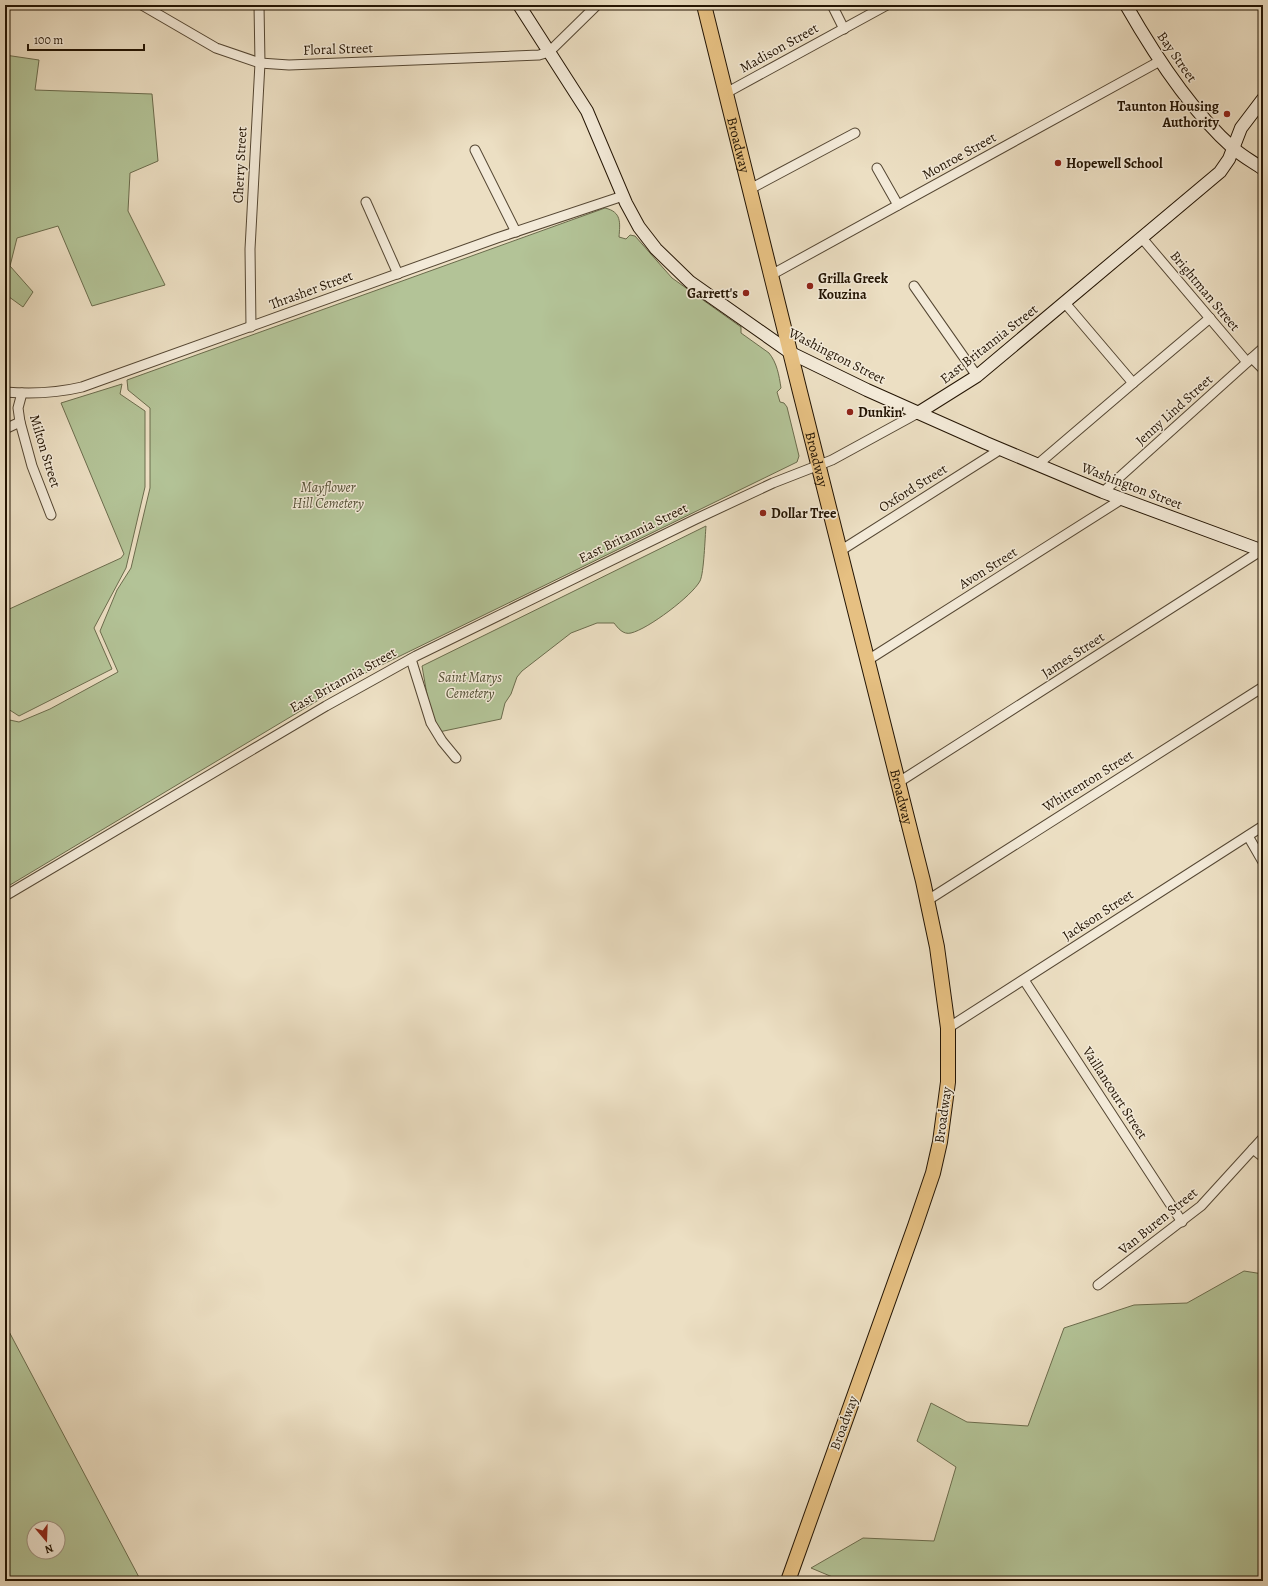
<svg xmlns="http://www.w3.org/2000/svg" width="1268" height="1586" viewBox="0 0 1268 1586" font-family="Alegreya,serif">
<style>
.green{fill:#b3c397;stroke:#6b6c4d;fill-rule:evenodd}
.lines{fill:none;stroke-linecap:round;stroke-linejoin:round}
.street-casing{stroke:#554733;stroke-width:11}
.secondary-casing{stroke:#231403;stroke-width:14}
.primary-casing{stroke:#231403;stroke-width:16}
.street{stroke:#f3ead8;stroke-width:9}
.secondary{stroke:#f3ead8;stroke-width:12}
.primary{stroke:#e6c082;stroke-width:14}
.poi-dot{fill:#8f2418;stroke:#f3ead8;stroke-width:1.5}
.labels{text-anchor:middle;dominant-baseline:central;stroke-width:3;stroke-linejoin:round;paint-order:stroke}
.street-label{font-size:14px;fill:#231403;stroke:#f3ead8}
.poi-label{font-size:14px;font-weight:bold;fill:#231403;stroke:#f3ead8;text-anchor:start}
.park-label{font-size:14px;font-style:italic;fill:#555137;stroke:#f3ead8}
</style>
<rect width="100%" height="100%" fill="#ecdfc3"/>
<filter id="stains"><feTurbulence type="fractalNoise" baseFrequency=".005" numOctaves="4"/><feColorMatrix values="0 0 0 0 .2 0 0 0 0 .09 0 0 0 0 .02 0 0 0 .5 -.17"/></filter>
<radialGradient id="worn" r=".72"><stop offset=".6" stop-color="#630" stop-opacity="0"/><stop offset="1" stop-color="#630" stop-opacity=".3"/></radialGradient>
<g class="green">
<polygon points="5,55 39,60 35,90 152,94 158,161 130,173 128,211 165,285 92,306 58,226 17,238 10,266 33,292 23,307 5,294"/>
<path d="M605,208C622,212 620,223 619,237L626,239L630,235L635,236L672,278L741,327V333L769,353C777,363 779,375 781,388L777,392L780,402L784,403L787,407L799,456L797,462L357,677L5,888V719L19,722L50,709L118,672L100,631L117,590L131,568L150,488V408L128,390L127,380Z"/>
<polygon points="122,384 120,394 145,411 145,487 126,568 94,628 112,669 19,716 5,707 5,611 121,558 124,554 61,403"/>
<path d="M706,526C705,537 704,573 700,581C692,596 648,629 631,633C623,635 618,628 614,623H597L571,633L522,671L517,677L511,694L505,703L501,719L439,732L430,712L422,666Z"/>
<polygon points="1244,1271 1263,1274 1263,1581 842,1581 811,1568 863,1538 934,1541 956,1467 917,1441 931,1403 967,1422 1028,1426 1064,1328 1134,1305 1187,1303"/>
<path d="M5,1324L141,1581H5ZM34,1528H58V1552H34Z"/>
</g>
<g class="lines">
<g class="street-casing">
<g id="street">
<polyline points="142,5 216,48 260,63 289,65 539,55 549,52 597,5"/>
<polyline points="832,5 844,29"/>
<polyline points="726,93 887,5"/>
<polyline points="475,150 516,232"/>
<polyline points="877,168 898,205"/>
<polyline points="750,189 855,133"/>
<polyline points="366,202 398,274"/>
<polyline points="1141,237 1247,362"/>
<polyline points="771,275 1160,61"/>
<polyline points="914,286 977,376"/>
<polyline points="251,327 250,249 260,63 259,5"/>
<polyline points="1252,358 1263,369"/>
<polyline points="1133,383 1210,318"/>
<path d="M5,392C30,394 57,393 82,387L497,238L623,196"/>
<polyline points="22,393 18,408 20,422 32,466 51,515"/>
<polyline points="5,429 20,422"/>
<polyline points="1037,465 1133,383 1065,303"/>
<polyline points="1103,492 1263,348"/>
<polyline points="840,551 1001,449"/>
<polyline points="411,659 431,723 442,741 456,758"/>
<polyline points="868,660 1122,499"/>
<polyline points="899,782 1262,550"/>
<polyline points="1248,836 1263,862"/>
<polyline points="5,896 326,706 416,656 696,519 773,483 832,460 918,413"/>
<polyline points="928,900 1263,687"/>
<polyline points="1024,980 1182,1222"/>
<polyline points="948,1028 1263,826"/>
<polyline points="1253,1149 1263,1157"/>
<polyline points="1098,1285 1201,1206 1263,1138"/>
</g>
</g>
<g class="secondary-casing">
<g id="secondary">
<polyline points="519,5 587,111 626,203 639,227 656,249 690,282 791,353 867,390 986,443 1103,492 1263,551"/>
<path d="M1126,5C1154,54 1190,110 1233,148C1242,156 1253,162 1263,169"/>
<polyline points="918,413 977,376 1220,172 1229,159 1241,128 1263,99"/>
</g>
</g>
<g class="primary-casing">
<g id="primary">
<path id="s1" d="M704,5L800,392L923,881L937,947L948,1028V1082L940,1142L933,1173L915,1226L788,1581"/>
</g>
</g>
<use href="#street" class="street"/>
<use href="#secondary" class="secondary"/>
<use href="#primary" class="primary"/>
</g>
<g class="poi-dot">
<circle cx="1227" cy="114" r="4"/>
<circle cx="1058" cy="163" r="4"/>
<circle cx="810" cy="286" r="4"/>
<circle cx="746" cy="293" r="4"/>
<circle cx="850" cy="412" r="4"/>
<circle cx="763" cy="513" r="4"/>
</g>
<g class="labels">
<g class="street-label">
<text transform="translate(779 48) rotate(-29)">Madison Street</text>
<text transform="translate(338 49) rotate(-2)">Floral Street</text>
<text transform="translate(1177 57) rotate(55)">Bay Street</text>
<text stroke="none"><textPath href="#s1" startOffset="144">Broadway</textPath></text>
<text transform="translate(959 156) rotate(-29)">Monroe Street</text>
<text transform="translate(240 165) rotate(-87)">Cherry Street</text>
<text transform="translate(311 290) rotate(-20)">Thrasher Street</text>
<text transform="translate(1205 291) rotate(50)">Brightman Street</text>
<text transform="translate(989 344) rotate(-38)">East Britannia Street</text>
<text transform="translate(837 356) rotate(27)">Washington Street</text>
<text transform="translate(1174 410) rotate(-42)">Jenny Lind Street</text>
<text transform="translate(45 451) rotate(73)">Milton Street</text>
<text stroke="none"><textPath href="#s1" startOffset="468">Broadway</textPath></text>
<text transform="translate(1132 486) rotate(21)">Washington Street</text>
<text transform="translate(913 488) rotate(-32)">Oxford Street</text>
<text transform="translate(633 533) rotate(-26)">East Britannia Street</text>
<text transform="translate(988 568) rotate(-32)">Avon Street</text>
<text transform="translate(1073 655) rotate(-33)">James Street</text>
<text transform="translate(343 680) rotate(-29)">East Britannia Street</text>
<text transform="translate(1088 781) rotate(-32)">Whittenton Street</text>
<text stroke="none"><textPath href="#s1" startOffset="816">Broadway</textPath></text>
<text transform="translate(1098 915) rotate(-33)">Jackson Street</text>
<text transform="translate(1115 1093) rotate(57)">Vaillancourt Street</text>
<text transform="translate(943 1115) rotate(-82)">Broadway</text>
<text transform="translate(1158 1221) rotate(-39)">Van Buren Street</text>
<text transform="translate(844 1423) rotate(-70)">Broadway</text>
</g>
<g class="poi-label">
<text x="1219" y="106" text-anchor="end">Taunton Housing<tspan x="1219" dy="16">Authority</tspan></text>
<text x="1066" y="163">Hopewell School</text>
<text x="818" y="278">Grilla Greek<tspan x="818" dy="16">Kouzina</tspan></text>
<text x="738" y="293" text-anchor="end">Garrett's</text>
<text x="858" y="412">Dunkin'</text>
<text x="771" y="513">Dollar Tree</text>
</g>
<g class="park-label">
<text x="328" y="487">Mayflower<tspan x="328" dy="16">Hill Cemetery</tspan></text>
<text x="470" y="677">Saint Marys<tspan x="470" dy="16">Cemetery</tspan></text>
</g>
</g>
<rect width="1268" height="1586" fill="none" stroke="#ecdfc3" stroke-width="20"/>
<rect x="6" y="6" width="1256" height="1574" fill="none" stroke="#231403" stroke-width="2"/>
<rect x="10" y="10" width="1248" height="1566" fill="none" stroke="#231403"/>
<g transform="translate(46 1540) rotate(161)"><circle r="19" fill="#f3ead8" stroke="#a09483"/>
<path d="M0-3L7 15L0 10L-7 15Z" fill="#8f2418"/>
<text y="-6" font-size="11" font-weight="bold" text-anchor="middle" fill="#231403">N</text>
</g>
<path d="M28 44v6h116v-6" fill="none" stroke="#231403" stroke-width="2"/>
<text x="34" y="44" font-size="12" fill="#231403" stroke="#f3ead8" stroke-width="3" paint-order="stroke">100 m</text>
<rect width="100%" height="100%" filter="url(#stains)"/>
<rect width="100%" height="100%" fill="url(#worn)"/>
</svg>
